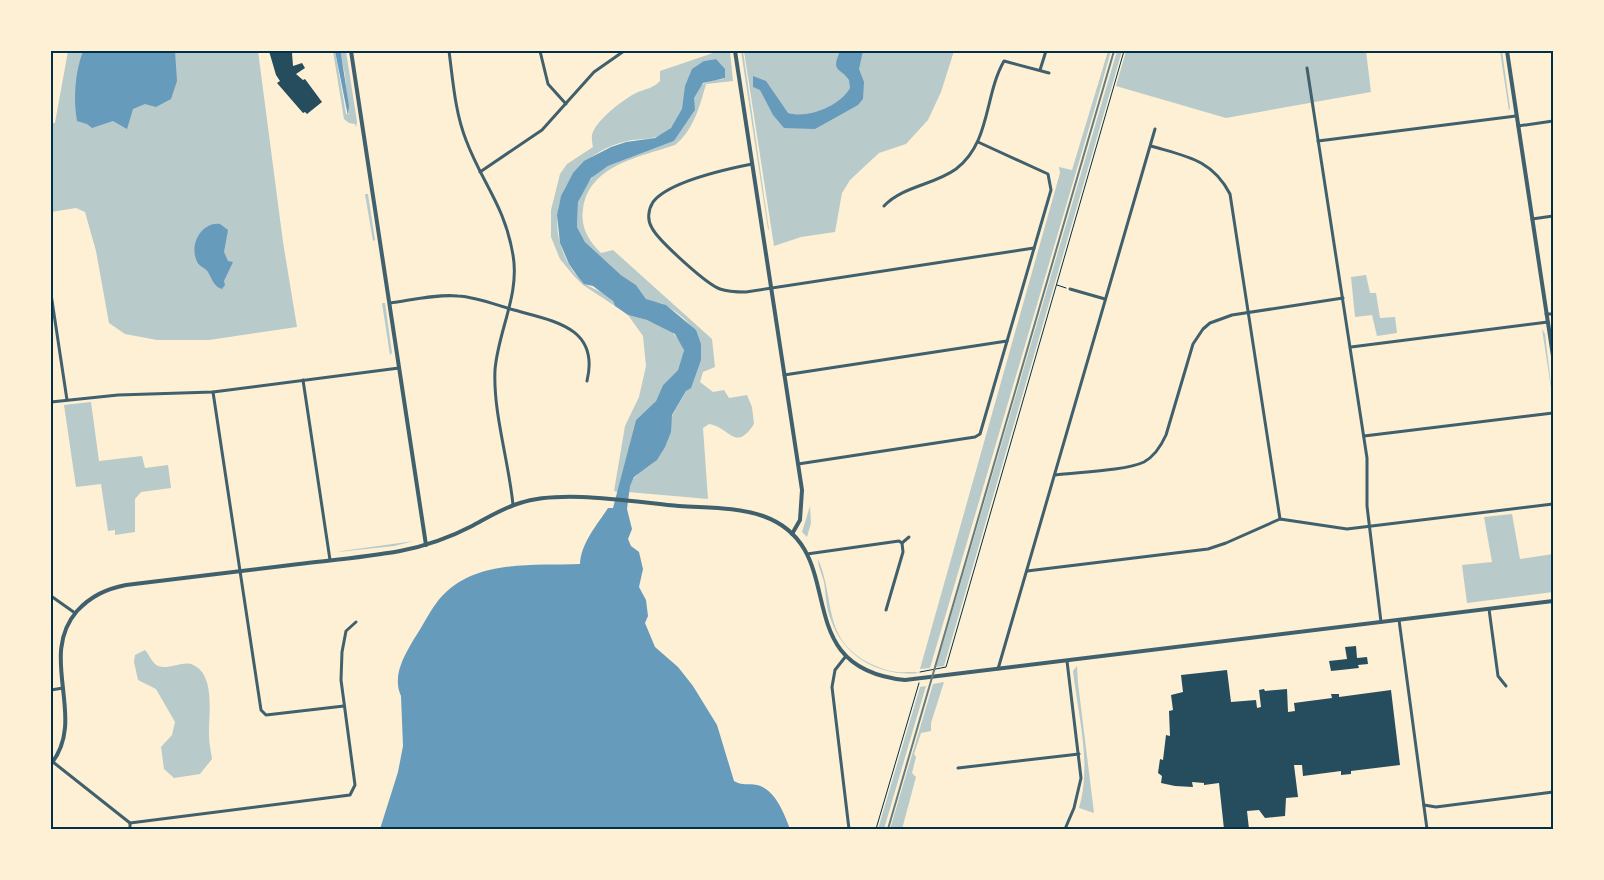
<svg xmlns="http://www.w3.org/2000/svg" width="1604" height="880" viewBox="0 0 1604 880" font-family="'Roboto Condensed',sans-serif">
<style>
.green{fill:#b9caca}
.water{fill:#669bbc}
.building{fill:#264d5e}
.lines{fill:none;stroke-linecap:round;stroke-linejoin:round}
.path{stroke:#003049;stroke-width:1}
.minor{stroke:#3f606c;stroke-width:3}
.tertiary{stroke:#3f606c;stroke-width:4}
.rail{stroke:#657d81;stroke-width:2}
.neatline{fill:none;stroke:#003049;stroke-width:2}
</style>
<rect width="100%" height="100%" fill="#fdf0d5"/>
<g class="green">
<polygon points="68,51 258,51 283,242 297,327 209,340 157,340 125,334 109,323 96,251 85,212 76,208 51,212 51,123 55,123"/>
<polygon points="333,51 335,51 346,114 349,115 345,75 340,51 346,51 357,122 356,127 355,124 349,123 344,119"/>
<path d="M719,51H730L733,81L706,84C700,106 693,131 675,145C640,157 589,165 583,209C580,227 589,241 601,253L613,250L712,339L715,367L703,372L700,382L713,392L724,390L729,398L747,395L752,407L754,424C735,453 730,427 709,424L703,428L708,499L628,492C633,471 644,473 657,459C660,457 660,452 662,449C670,438 667,425 673,414C699,368 722,341 667,306C660,301 652,303 646,299L636,285L621,275L585,242L577,227L578,202L585,186L596,173L608,166L674,141L695,110C689,87 705,80 724,79L716,59L704,61C695,80 684,116 670,129C657,141 642,138 627,141C580,152 547,195 560,243C564,257 572,273 583,282C593,291 611,292 615,306L583,285L574,276L560,259L551,237V210L560,174L567,164L593,147C592,142 591,136 593,132C599,118 624,99 636,93C645,89 654,88 660,81V71Z"/>
<polygon points="741,51 743,51 769,230 768,229"/>
<polygon points="744,51 954,51 941,92 928,120 906,144 879,153 850,180 842,193 835,232 801,237 774,246"/>
<polygon points="1108,51 1111,51 1094,111 930,668 920,669 1060,173 1059,167 1072,170"/>
<polygon points="1117,51 1122,51 944,666 936,667"/>
<polygon points="1126,51 1366,51 1371,92 1226,118 1116,86"/>
<polygon points="1500,51 1502,51 1510,108 1509,111"/>
<polygon points="365,194 368,194 375,240 373,241"/>
<polygon points="1366,275 1370,293 1376,293 1380,318 1395,317 1397,333 1377,336 1372,315 1355,317 1351,277"/>
<polygon points="382,303 385,303 392,353 390,355"/>
<polygon points="628,315 647,320 671,331 681,342 684,350 678,370 663,385 656,401 636,420 618,492 614,491 625,426 639,397 646,366 643,336"/>
<polygon points="1542,329 1545,334 1553,401"/>
<polygon points="91,402 99,461 142,456 145,468 168,465 171,488 141,492 135,499 135,532 115,535 115,530 108,531 101,484 76,487 64,405"/>
<polygon points="810,506 811,523 807,537 802,532"/>
<polygon points="1512,514 1520,559 1553,554 1553,592 1467,603 1462,565 1492,562 1484,517"/>
<polygon points="414,541 394,546 338,552 342,551"/>
<path d="M818,559C836,600 821,639 871,664C880,668 888,671 897,672C904,673 915,671 919,673C881,677 844,658 831,620C826,608 826,595 824,582C822,574 818,567 818,559Z"/>
<path d="M145,650C149,654 150,659 154,663C163,673 180,661 191,664C217,673 208,717 209,736C209,744 211,751 212,759L200,774L174,778L164,769L161,747L172,735L175,722L156,689L138,680L134,662L135,655Z"/>
<path d="M1077,666L1078,683L1094,813L1079,808C1092,765 1078,715 1073,671Z"/>
<polygon points="944,682 931,723 931,731 921,733 914,754 916,757 912,773 916,777 902,829 890,829 933,684"/>
<polygon points="926,686 884,829 878,829 920,687"/>
</g>
<g class="water">
<path d="M83,51H175L177,81L171,99L156,107L145,104L133,109L127,129L113,121L92,128L87,124L77,121C73,99 75,72 83,51Z"/>
<polygon points="335,51 340,51 341,54 349,106 348,116"/>
<path d="M840,51H863L859,69L864,82L863,99L858,105L815,129L784,128L773,115L760,90L753,87V76L766,81L788,113C808,119 840,106 850,88L849,80C839,66 831,73 840,51Z"/>
<path d="M716,59L725,69V78L703,83L694,98L695,110L674,141L608,166L591,178L578,202L577,227L585,242L621,275L636,285L646,299L666,305L696,330L701,344V360L691,388L686,391L672,415L671,432L665,447L657,460L634,477L630,486L627,509L632,529L628,539L631,546L639,552L643,569L639,587L646,600L648,616L645,623L655,647L678,667L693,686L717,725L734,781C742,786 748,783 757,785C775,789 784,813 790,829H380L398,772L403,746L401,696C392,676 404,656 414,639C423,626 432,606 443,595C478,559 534,566 580,564C581,543 597,525 608,508H613L636,420L656,401L663,385L678,370L684,350L675,334L647,320L628,315L615,306L613,301L593,286L584,284L578,277L569,264L560,243L557,215L561,196L573,173L584,161L611,147L626,142L655,138L671,128L682,109L685,86L692,69L704,61Z"/>
<path d="M220,224L228,230L224,252L228,261L233,262L224,281L225,285L222,289C214,287 212,279 208,272C205,267 198,267 196,259C190,243 202,222 220,224Z"/>
</g>
<g class="building">
<polygon points="269,51 292,53 293,66 302,63 305,68 296,74 303,80 305,79 322,102 307,114 305,112 303,113 277,83 280,81 276,75"/>
<polygon points="1356,646 1357,658 1367,657 1368,664 1358,665 1359,668 1331,671 1329,661 1347,659 1345,647"/>
<polygon points="1227,670 1231,702 1256,700 1257,708 1261,707 1259,690 1264,689 1265,691 1287,689 1288,712 1295,711 1294,703 1332,698 1331,694 1339,694 1339,697 1391,690 1400,765 1351,771 1351,774 1341,775 1341,771 1303,776 1302,765 1294,765 1298,797 1286,798 1285,816 1265,818 1259,810 1247,811 1249,829 1224,829 1219,783 1204,785 1204,783 1192,782 1193,787 1175,786 1161,783 1162,776 1158,773 1160,759 1163,760 1166,735 1170,736 1169,711 1173,710 1171,695 1183,692 1181,675"/>
</g>
<g class="lines">
<g class="path">
<polyline points="1057,285 1066,288"/>
<polyline points="920,672 946,667 1124,51"/>
<polyline points="876,829 919,683"/>
</g>
<g class="minor">
<path d="M449,51C453,81 455,112 466,140C482,183 505,206 513,255C520,295 498,331 495,370C493,413 509,462 513,505"/>
<polyline points="540,51 548,84 566,104"/>
<polyline points="1307,68 1367,458 1367,506 1381,622"/>
<polyline points="1040,70 1046,51"/>
<polyline points="1518,126 1553,121"/>
<polyline points="1318,141 1516,116"/>
<path d="M1151,146C1185,156 1212,159 1230,194L1280,519"/>
<path d="M752,164C727,169 669,181 653,202C648,210 647,220 652,228C658,240 706,284 720,289C728,292 737,292 746,292L1034,248"/>
<polyline points="480,172 542,130 594,72 624,51"/>
<path d="M884,206C903,186 934,185 956,169C991,142 984,96 1004,61L1049,73"/>
<polyline points="1532,219 1553,216"/>
<polyline points="1070,289 1105,299"/>
<polyline points="51,294 67,400"/>
<path d="M390,303C412,300 436,294 458,296C477,297 496,305 514,310C553,321 600,327 587,381"/>
<polyline points="1546,314 1553,314"/>
<polyline points="1351,347 1548,322"/>
<polyline points="784,375 1007,341"/>
<polyline points="303,380 330,560"/>
<polyline points="213,392 261,710 266,715 344,706"/>
<polyline points="51,402 118,395 213,392 399,368"/>
<polyline points="1364,436 1553,413"/>
<polyline points="798,464 975,437 980,434 1051,190 1048,174 978,142"/>
<path d="M1055,475C1078,472 1125,471 1144,462C1155,456 1161,446 1166,435L1193,344L1203,329L1210,323L1232,315L1343,298"/>
<polyline points="902,543 909,537"/>
<polyline points="807,554 899,541 902,543 903,552 886,610"/>
<polyline points="1027,571 1208,549 1226,543 1280,519 1347,529 1553,504"/>
<polyline points="51,596 75,613"/>
<polyline points="1489,609 1498,676 1506,686"/>
<polyline points="1399,620 1427,829"/>
<polyline points="846,656 835,670 832,687 849,829"/>
<polyline points="998,669 1155,129"/>
<polyline points="51,690 63,688"/>
<polyline points="53,762 130,823 130,829"/>
<polyline points="958,768 1079,754"/>
<polyline points="1424,805 1436,807 1553,792"/>
<polyline points="130,823 350,795 355,785 341,680 342,652 346,631 356,622"/>
<polyline points="1065,829 1074,808 1081,778 1067,661"/>
</g>
<g class="tertiary">
<polyline points="351,51 426,545"/>
<polyline points="735,51 802,490 800,520 792,534"/>
<polyline points="1507,51 1553,356"/>
<path d="M51,764C88,718 37,657 77,611C91,596 106,589 126,585C184,578 241,571 299,564C333,560 367,557 400,551C426,546 449,538 472,526C487,518 503,508 520,503C561,489 635,502 679,506C706,508 737,507 763,516C855,549 782,667 905,680L1553,601"/>
</g>
<polyline class="rail" points="888,829 1114,51"/>
</g>
<rect width="1604" height="880" fill="none" stroke="#fdf0d5" stroke-width="105"/>
<rect x="52" y="52" width="1500" height="776" class="neatline"/>
</svg>
